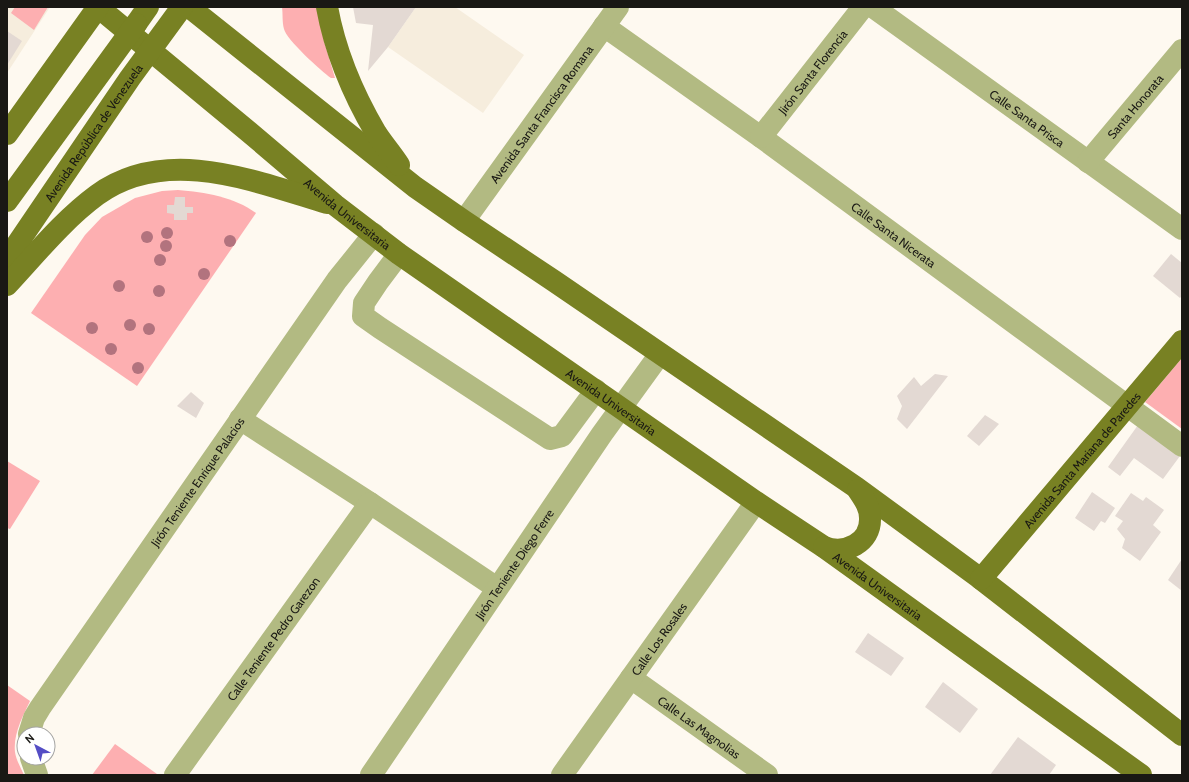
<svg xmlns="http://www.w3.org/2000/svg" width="1189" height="782" viewBox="0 0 1189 782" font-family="Cabin,sans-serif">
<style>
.built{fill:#f6eddd}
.green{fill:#fdafb1}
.building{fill:#e3d9d3}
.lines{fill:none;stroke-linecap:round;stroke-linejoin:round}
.minor{stroke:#b2ba82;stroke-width:22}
.major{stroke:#788123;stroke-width:22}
.major-bridge{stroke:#788123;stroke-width:22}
.tree{fill:#b2737e}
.labels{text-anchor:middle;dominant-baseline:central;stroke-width:4;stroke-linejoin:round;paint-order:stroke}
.street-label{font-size:12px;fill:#191814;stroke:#fff}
</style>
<rect width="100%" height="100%" fill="#fef9f0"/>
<g class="built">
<polygon points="7,7 50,7 7,73"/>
<polygon points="416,7 455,7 524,55 483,113 388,47"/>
</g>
<g class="green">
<polygon points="15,7 48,7 34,30 11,13"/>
<path d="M282,7H318L324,41L335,78H331C321,71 286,39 284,29C282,22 283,14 282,7Z"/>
<path d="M178,190C205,192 234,197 256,213L137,386L31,313L85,235L102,217L135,198L162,191Z"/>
<polygon points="1182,358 1182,429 1145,402"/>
<polygon points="7,461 40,481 10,529 7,528"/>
<path d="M7,685L30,701C23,716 13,734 15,752C16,760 21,768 24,775H7Z"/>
<polygon points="115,744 157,774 156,775 92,775"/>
</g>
<g class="building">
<polygon points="353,7 416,7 388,47 368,71 373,25 356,23"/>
<polygon points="7,31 22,41 7,65"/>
<polygon points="175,197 185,197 185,207 193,207 193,213 187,213 187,220 174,220 174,214 167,213 167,205 174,205"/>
<polygon points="1171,254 1182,263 1182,296 1180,298 1153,276"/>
<polygon points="935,374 948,376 907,429 897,419 902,406 897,396 914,377 921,386"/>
<polygon points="191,392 204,403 196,418 177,406"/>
<polygon points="985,415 999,424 979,446 967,436"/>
<polygon points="1138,425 1180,456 1163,479 1134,458 1120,476 1108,467"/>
<polygon points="1092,492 1115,508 1105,523 1101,521 1094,531 1075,518"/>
<polygon points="1131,493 1143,501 1146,497 1164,510 1153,525 1161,532 1140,561 1122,548 1125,539 1117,529 1123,521 1115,516"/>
<polygon points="1182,559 1182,591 1168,580"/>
<polygon points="868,633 904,658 891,676 855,652"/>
<polygon points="943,682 978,709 960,733 925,707"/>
<polygon points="1018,737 1056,765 1049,775 990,775"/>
</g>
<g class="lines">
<g class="minor">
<path id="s1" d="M873,7L1182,229"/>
<path id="s2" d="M604,26L761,137L1182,446"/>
<path id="s3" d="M761,137L863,7"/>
<path id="s4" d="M1088,162L1182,50"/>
<path id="s5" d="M464,221L618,7"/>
<polyline points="399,254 378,282 364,303 363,316 380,328 550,439 562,436 596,390"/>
<polyline points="240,419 370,503 497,588"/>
<path id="s6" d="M631,678L767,775"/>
<path id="s7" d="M29,734L34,718L40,708L337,280L374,234"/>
<polyline points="31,758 37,775"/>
<path id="s8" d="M175,775L370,503"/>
<path id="s9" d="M371,775L602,434L660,354"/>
<path id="s10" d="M562,775L756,502"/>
</g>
<g class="major">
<path id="s11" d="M98,7L249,132L335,205L399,254L756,502L824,547L1141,775"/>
<polyline points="189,7 415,187 464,221 554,281 857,488 981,579 1182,735"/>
<path d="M327,7C335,51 353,94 376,133C383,144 392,154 399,165"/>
<polyline points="136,24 148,7"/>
<path id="s12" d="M7,259L130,78L182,7"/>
<path d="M7,285C35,255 63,220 97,195C166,145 254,181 327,203"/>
<path d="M824,547C845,555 871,543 870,518C870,507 864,499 858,490"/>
<path id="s13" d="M981,579L1182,341"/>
</g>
<g class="major-bridge">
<polyline points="7,134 98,7"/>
<polyline points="7,201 136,24"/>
</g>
</g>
<g class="tree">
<circle cx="167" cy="233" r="6"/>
<circle cx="147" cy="237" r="6"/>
<circle cx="230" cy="241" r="6"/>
<circle cx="166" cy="246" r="6"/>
<circle cx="160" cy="260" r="6"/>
<circle cx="204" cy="274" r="6"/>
<circle cx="119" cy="286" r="6"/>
<circle cx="159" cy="291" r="6"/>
<circle cx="130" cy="325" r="6"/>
<circle cx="92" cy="328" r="6"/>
<circle cx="149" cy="329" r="6"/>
<circle cx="111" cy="349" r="6"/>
<circle cx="138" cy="368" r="6"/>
</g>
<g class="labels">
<g class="street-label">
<text stroke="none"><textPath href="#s3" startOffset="83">Jirón Santa Florencia</textPath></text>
<text stroke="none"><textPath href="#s4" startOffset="73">Santa Honorata</textPath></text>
<text stroke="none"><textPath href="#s5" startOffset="132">Avenida Santa Francisca Romana</textPath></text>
<text stroke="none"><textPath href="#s1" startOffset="190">Calle Santa Prisca</textPath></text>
<text stroke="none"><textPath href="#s12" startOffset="153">Avenida República de Venezuela</textPath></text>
<text stroke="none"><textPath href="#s11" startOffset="324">Avenida Universitaria</textPath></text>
<text stroke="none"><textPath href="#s2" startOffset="357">Calle Santa Nicerata</textPath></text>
<text stroke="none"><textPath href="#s11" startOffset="648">Avenida Universitaria</textPath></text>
<text stroke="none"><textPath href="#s13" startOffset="156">Avenida Santa Mariana de Paredes</textPath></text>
<text stroke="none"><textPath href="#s7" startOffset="304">Jirón Teniente Enrique Palacios</textPath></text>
<text stroke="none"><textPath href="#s9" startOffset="255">Jirón Teniente Diego Ferre</textPath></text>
<text stroke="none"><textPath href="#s11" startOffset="972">Avenida Universitaria</textPath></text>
<text stroke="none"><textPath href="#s10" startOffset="167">Calle Los Rosales</textPath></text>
<text stroke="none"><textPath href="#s8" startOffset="168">Calle Teniente Pedro Garezon</textPath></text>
<text stroke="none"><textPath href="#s6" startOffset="84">Calle Las Magnolias</textPath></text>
</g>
</g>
<rect width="1189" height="782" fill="none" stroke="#191814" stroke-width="16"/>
<g transform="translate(36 746) rotate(319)"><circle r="19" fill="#ffffff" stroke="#a3a3a1"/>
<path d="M0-3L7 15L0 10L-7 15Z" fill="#544dc5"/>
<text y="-6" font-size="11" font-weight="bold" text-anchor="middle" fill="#191814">N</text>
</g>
</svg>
